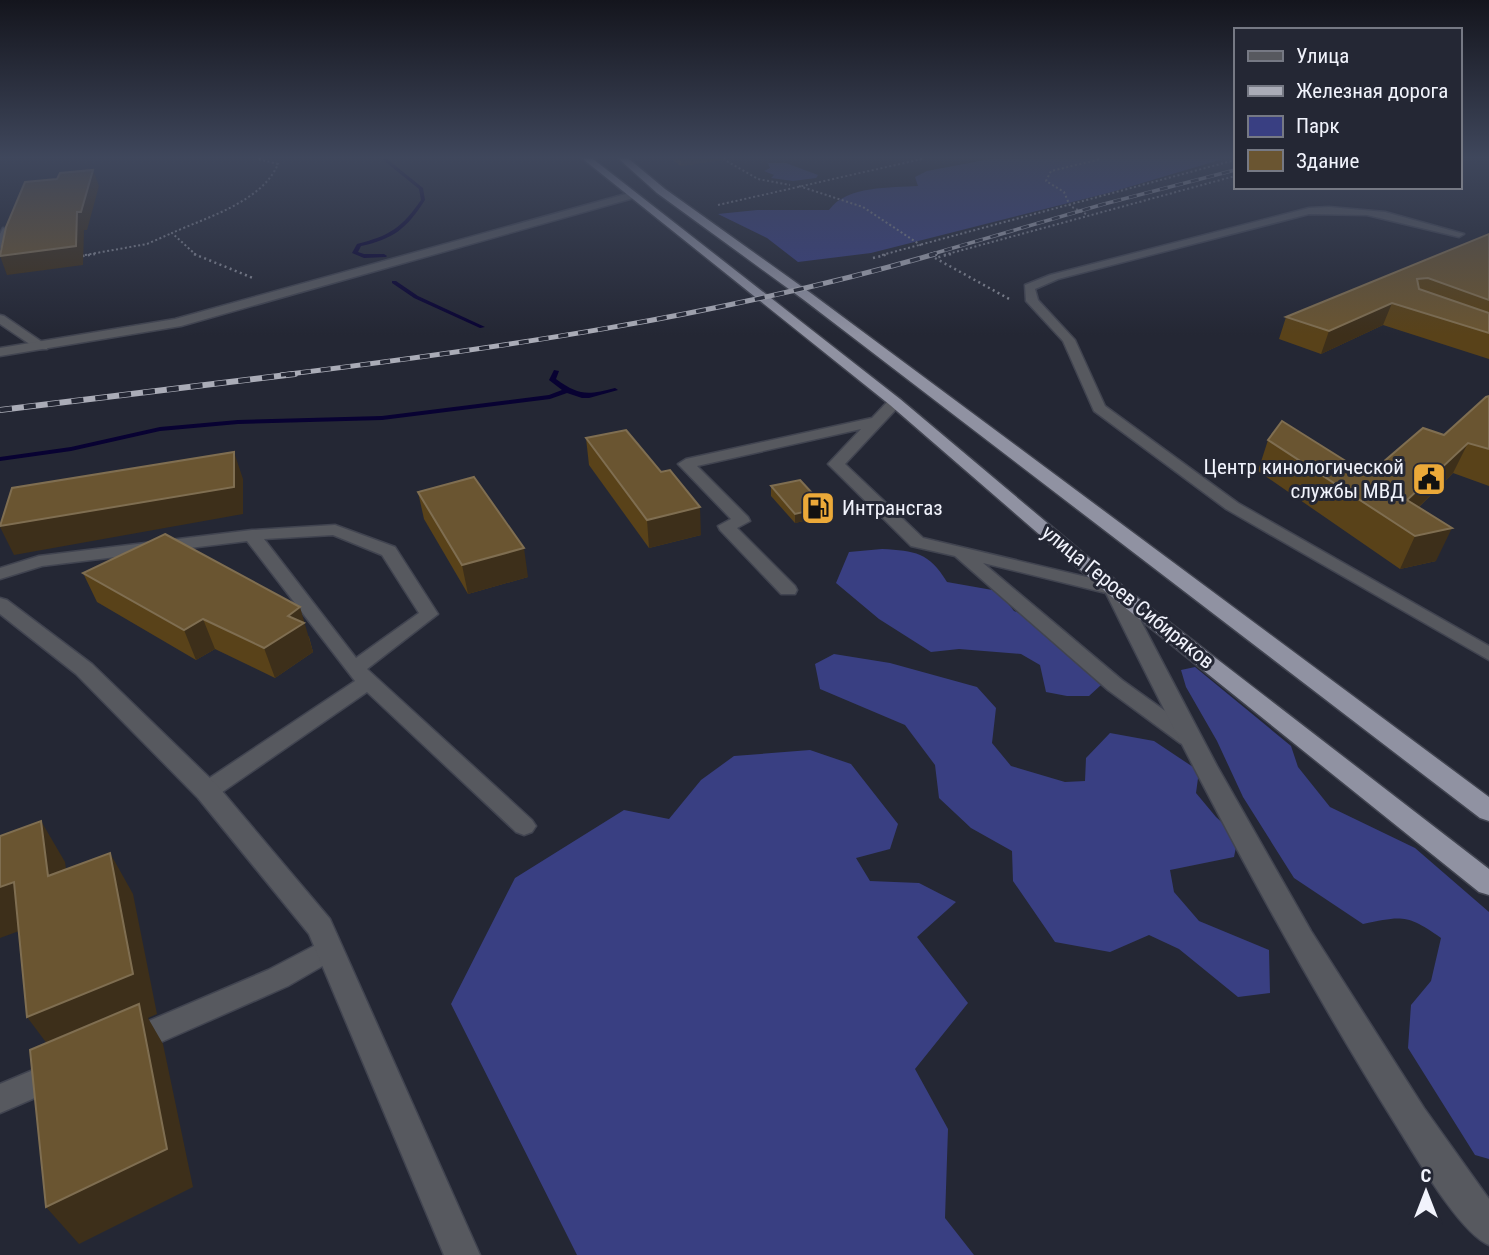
<svg xmlns="http://www.w3.org/2000/svg" width="1489" height="1255" viewBox="0 0 1489 1255" font-family="'Roboto Condensed',sans-serif">
<style>
.green{fill:#393f82}
.lines{fill:none;stroke-linecap:round;stroke-linejoin:round}
.stream{fill:#080232;fill-rule:evenodd}
.service-casing{stroke:#414450;stroke-width:3}
.minor-casing{stroke:#414450;stroke-width:3}
.tertiary-casing{stroke:#414450;stroke-width:3}
.trunk-casing{stroke:#414450;stroke-width:3}
.path-far1{stroke:#878a95;stroke-width:2;stroke-dasharray:2 2.5;stroke-linecap:butt}
.path{stroke:#878a95;stroke-width:2.5;stroke-dasharray:2 3.5;stroke-linecap:butt}
.service{fill:#57595f;fill-rule:evenodd}
.minor{fill:#57595f;fill-rule:evenodd}
.tertiary{fill:#57595f;fill-rule:evenodd}
.trunk{fill:#9092a2;fill-rule:evenodd}
.rail-far2-casing{stroke:#aaacb7;stroke-width:3.5}
.rail-far1-casing{stroke:#aaacb7;stroke-width:5}
.rail-casing{stroke:#aaacb7;stroke-width:6}
.rail-far2{stroke:#242734;stroke-width:2.5;stroke-dasharray:8;stroke-linecap:butt}
.rail-far1{stroke:#242734;stroke-width:3.5;stroke-dasharray:10;stroke-linecap:butt}
.rail{stroke:#242734;stroke-width:4.5;stroke-dasharray:12;stroke-linecap:butt}
.wall{fill:#594219}
.shaded-wall{fill:#3d2f1a}
.building{fill:#6a5531;stroke:#7f6e51;stroke-width:2}
.labels{text-anchor:middle;dominant-baseline:central;stroke-width:6;stroke-linejoin:round;paint-order:stroke}
.poi-label{font-size:21px;fill:#f1f3fc;stroke:#242734;text-anchor:end}
.street-label{font-size:21px;fill:#f1f3fc;stroke:#242734}
</style>
<rect width="100%" height="100%" fill="#242734"/>
<g class="green">
<path d="M990,159H1223L1112,192L871,253L798,262L767,238L718,214L757,210H829C847,185 891,188 918,186L915,177L927,171Z"/>
<polygon points="768,163 786,163 818,175 816,178 793,181 771,178 774,175 764,171 770,168"/>
<path d="M882,549C915,551 929,552 947,582L998,591L1014,611L1034,619L1082,662L1101,685L1089,696H1067L1046,692L1040,665L1021,654L959,649L931,652L879,619L836,583L849,552Z"/>
<polygon points="834,654 890,663 977,687 996,708 992,743 1011,766 1065,782 1085,781 1086,758 1110,733 1154,741 1199,771 1196,793 1216,817 1238,837 1234,857 1170,870 1174,892 1199,921 1269,950 1270,993 1238,997 1179,949 1149,935 1110,952 1055,942 1013,881 1012,851 971,828 939,798 935,765 905,725 820,689 815,664"/>
<path d="M1195,667L1291,746L1298,767L1330,807L1415,848L1489,912V1159L1475,1155L1408,1048L1411,1005L1431,981L1441,938C1407,914 1402,916 1363,924L1294,878L1243,797L1217,741L1186,687L1181,670Z"/>
<polygon points="810,750 851,764 898,824 890,849 856,858 870,881 919,883 956,902 917,937 968,1003 915,1069 948,1129 945,1218 974,1255 577,1255 451,1004 515,878 624,810 669,819 701,780 734,756"/>
</g>
<g class="lines">
<g class="stream">
<path d="M382,159H387L423,188L425,200C407,228 394,239 361,246L358,252L364,254H384L387,256L386,257L364,258L352,253L357,244C389,236 402,228 421,200L419,189Z"/>
<polygon points="392,281 396,281 418,296 485,327 480,328 414,298 392,283"/>
<path d="M554,370L559,371L556,379C579,396 588,395 615,388L618,390L589,398H582L567,393L550,399L382,420L238,424L160,431L71,451L0,461V457L71,447L160,427L238,420L382,416L549,395L562,390L549,380Z"/>
</g>
<g class="service-casing">
<g id="service">
<polygon points="1329,207 1385,212 1464,234 1459,237 1367,215 1309,214 1058,279 1035,289 1038,300 1075,340 1105,406 1238,503 1489,646 1489,660 1226,509 1094,411 1063,341 1026,301 1025,285 1050,275 1309,208"/>
<polygon points="3,228 12,230 5,245 0,248 0,234"/>
<polygon points="0,315 4,316 48,346 47,349 37,349 0,324"/>
<polygon points="895,398 900,399 900,405 845,464 923,538 1120,585 1123,589 1114,595 983,563 1122,680 1196,733 1199,738 1196,743 1188,746 1180,743 1108,690 955,556 911,546 828,464 861,429 697,466 748,517 750,521 737,528 795,586 797,590 795,594 781,594 720,530 718,526 731,519 678,464 686,459 872,418 890,399"/>
<path d="M335,525L395,547L438,614L367,669L532,820L536,826L532,832L524,835L516,832L367,692L215,797L207,799L199,797L195,791L199,785L355,681L247,541L42,566L0,579V568L39,556L252,530ZM333,535L382,555L419,613L356,658L264,539Z"/>
<polygon points="329,938 338,941 342,949 338,957 288,986 143,1050 133,1054 123,1050 119,1041 123,1032 268,970"/>
<polygon points="57,1060 67,1064 72,1074 67,1084 0,1113 0,1084"/>
</g>
</g>
<g class="minor-casing">
<g id="minor">
<polygon points="633,192 638,195 637,197 181,326 0,356 0,348 175,319"/>
<polygon points="0,598 7,600 92,664 216,784 330,919 480,1255 444,1255 309,934 198,798 76,674 0,614"/>
</g>
</g>
<g class="tertiary-casing">
<path id="tertiary" d="M1114,583L1121,585L1124,589L1217,766L1311,931L1424,1108L1489,1199V1245C1459,1232 1415,1155 1396,1125C1288,952 1194,772 1104,589L1107,585Z"/>
</g>
<g class="trunk-casing">
<g id="trunk">
<polygon points="583,159 593,159 900,399 1121,585 1489,869 1489,895 1479,892 1107,593 890,405"/>
<polygon points="619,159 629,159 665,189 812,294 1489,797 1489,821 1480,818 804,300 657,193"/>
</g>
</g>
<g class="path-far1">
<polyline points="723,159 758,179 790,185"/>
<polyline points="799,186 863,207 922,246"/>
<polyline points="718,205 922,159"/>
<polyline points="1086,214 1070,206 1064,192 1046,181 1051,171 1101,159"/>
<polyline points="85,255 147,244 172,233"/>
<path d="M196,255L172,233C207,217 262,202 278,164L258,159"/>
<polyline points="882,255 1235,160"/>
<polyline points="944,255 1235,176"/>
</g>
<g class="path">
<polyline points="194,254 253,278"/>
<polyline points="951,254 935,258 1011,300"/>
<polyline points="77,257 95,254"/>
<polyline points="873,258 889,254"/>
</g>
<use href="#service" class="service"/>
<use href="#minor" class="minor"/>
<use href="#tertiary" class="tertiary"/>
<use href="#trunk" class="trunk"/>
<g class="rail-far2-casing">
<polyline id="rail-far2" points="929,255 1104,204 1235,170"/>
</g>
<g class="rail-far1-casing">
<path id="rail-far1" d="M281,375C501,348 721,316 935,254"/>
</g>
<g class="rail-casing">
<polyline id="rail" points="0,410 295,374"/>
</g>
<use href="#rail-far2" class="rail-far2"/>
<use href="#rail-far1" class="rail-far1"/>
<use href="#rail" class="rail"/>
</g>
<g class="wall">
<polygon points="672,159 728,159 681,166"/>
<polygon points="1489,234 1489,359 1383,325 1321,354 1279,339 1286,317"/>
<polygon points="1489,396 1489,486 1453,473 1419,507 1436,561 1400,569 1258,471 1268,440 1368,475 1444,435"/>
<polygon points="586,438 701,535 649,548 589,465"/>
<polygon points="771,486 825,516 795,523 771,496"/>
<polygon points="418,492 528,577 468,594 424,519"/>
<polygon points="83,573 310,637 309,637 313,652 275,678 215,649 196,660 97,602"/>
</g>
<g class="shaded-wall">
<polygon points="681,159 728,159 681,166"/>
<polygon points="93,170 99,186 87,230 84,230 83,265 7,275 0,256"/>
<polygon points="1392,303 1383,325 1321,354 1329,331"/>
<polygon points="1468,443 1453,473 1399,526 1407,500"/>
<polygon points="234,452 243,479 243,514 14,555 0,527"/>
<polygon points="700,507 701,535 649,548 647,520"/>
<polygon points="825,507 825,516 795,523 795,514"/>
<polygon points="1452,528 1436,561 1400,569 1415,536"/>
<polygon points="524,548 528,577 468,594 462,565"/>
<polygon points="300,607 313,652 275,678 264,648 288,616"/>
<polygon points="203,619 215,649 196,660 184,630"/>
<polygon points="41,821 65,862 73,917 48,876"/>
<polygon points="110,853 133,894 157,1014 148,1018 163,1044 193,1187 79,1244 46,1207 57,1057 27,1017"/>
<polygon points="14,882 41,923 0,938 0,887"/>
</g>
<g class="building">
<polygon points="93,170 81,212 77,212 76,246 0,256 6,227 25,182 57,179 60,173"/>
<polygon points="1489,234 1489,300 1428,278 1417,279 1419,289 1489,313 1489,333 1392,303 1329,331 1286,317"/>
<polygon points="1489,396 1489,449 1468,443 1407,500 1452,528 1415,536 1268,440 1282,421 1368,475 1423,428 1444,435 1486,397"/>
<polygon points="626,430 661,472 670,470 700,507 647,520 586,438"/>
<polygon points="234,452 234,487 0,526 12,488"/>
<polygon points="474,477 524,548 462,565 418,492"/>
<polygon points="800,480 825,507 795,514 771,486"/>
<polygon points="165,534 300,607 288,616 304,623 264,648 203,619 184,630 83,573"/>
<polygon points="41,821 48,876 110,853 133,974 27,1017 14,882 0,887 0,836"/>
<polygon points="139,1004 167,1149 46,1207 30,1050"/>
</g>
<linearGradient id="sky" x2="0" y2="1"><stop stop-color="#14151d"/><stop offset="0.47" stop-color="#3f475c"/><stop offset="1" stop-color="#3f475c" stop-opacity="0"/></linearGradient>
<rect width="1489" height="335" fill="url(#sky)"/>
<defs>
<g id="civic-square" transform="scale(1.75)"><rect x="-9" y="-9" width="18" height="18" rx="4" fill="#eba939" stroke="#242734"/><path d="M-.6-6.5H3V-4.5H.6V-3L4-1V1h2V6H-6V1h2V-1L-.6-3ZM-1.2 2.5V6h2.4V2.5Z" fill="#111"/></g>
<g id="fuel-square" transform="scale(1.75)"><rect x="-9" y="-9" width="18" height="18" rx="4" fill="#eba939" stroke="#242734"/><path d="M-5.5-6h7V0h2V4h1.3V-2.5L3-4.5l.8-.8L6-3V5H2.5V1h-1V6h-7ZM-4.2-4.7v3.2H.2V-4.7Z" fill="#111"/></g>
</defs>
<g fill-rule="evenodd">
<use href="#civic-square" x="1429" y="479"/>
<use href="#fuel-square" x="818" y="508"/>
</g>
<g class="labels">
<g class="poi-label">
<text x="1404" y="467">Центр кинологической<tspan x="1404" dy="24">службы МВД</tspan></text>
<text x="842" y="508" text-anchor="start">Интрансгаз</text>
</g>
<g class="street-label">
<text transform="translate(1128 597) rotate(39)">улица Героев Сибиряков</text>
</g>
</g>
<rect x="1234" y="28" width="228" height="161" fill="#242734" stroke="#767984" stroke-width="2"/>
<rect x="1248" y="51" width="35" height="10" fill="#57595f" stroke="#767984" stroke-width="2"/>
<text x="1296" y="63" font-size="21" fill="#f1f3fc">Улица</text>
<rect x="1248" y="86" width="35" height="10" fill="#aaacb7" stroke="#767984" stroke-width="2"/>
<text x="1296" y="98" font-size="21" fill="#f1f3fc">Железная дорога</text>
<rect x="1248" y="116" width="35" height="21" fill="#393f82" stroke="#767984" stroke-width="2"/>
<text x="1296" y="133" font-size="21" fill="#f1f3fc">Парк</text>
<rect x="1248" y="150" width="35" height="21" fill="#6a5531" stroke="#767984" stroke-width="2"/>
<text x="1296" y="168" font-size="21" fill="#f1f3fc">Здание</text>
<g transform="translate(1426 1192)" stroke="#242734" stroke-width="5" paint-order="stroke">
<path d="M0-5L12 26L0 18L-12 26Z" fill="#f1f3fc"/>
<text y="-10" font-size="19" font-weight="bold" text-anchor="middle" fill="#f1f3fc">С</text>
</g>
</svg>
